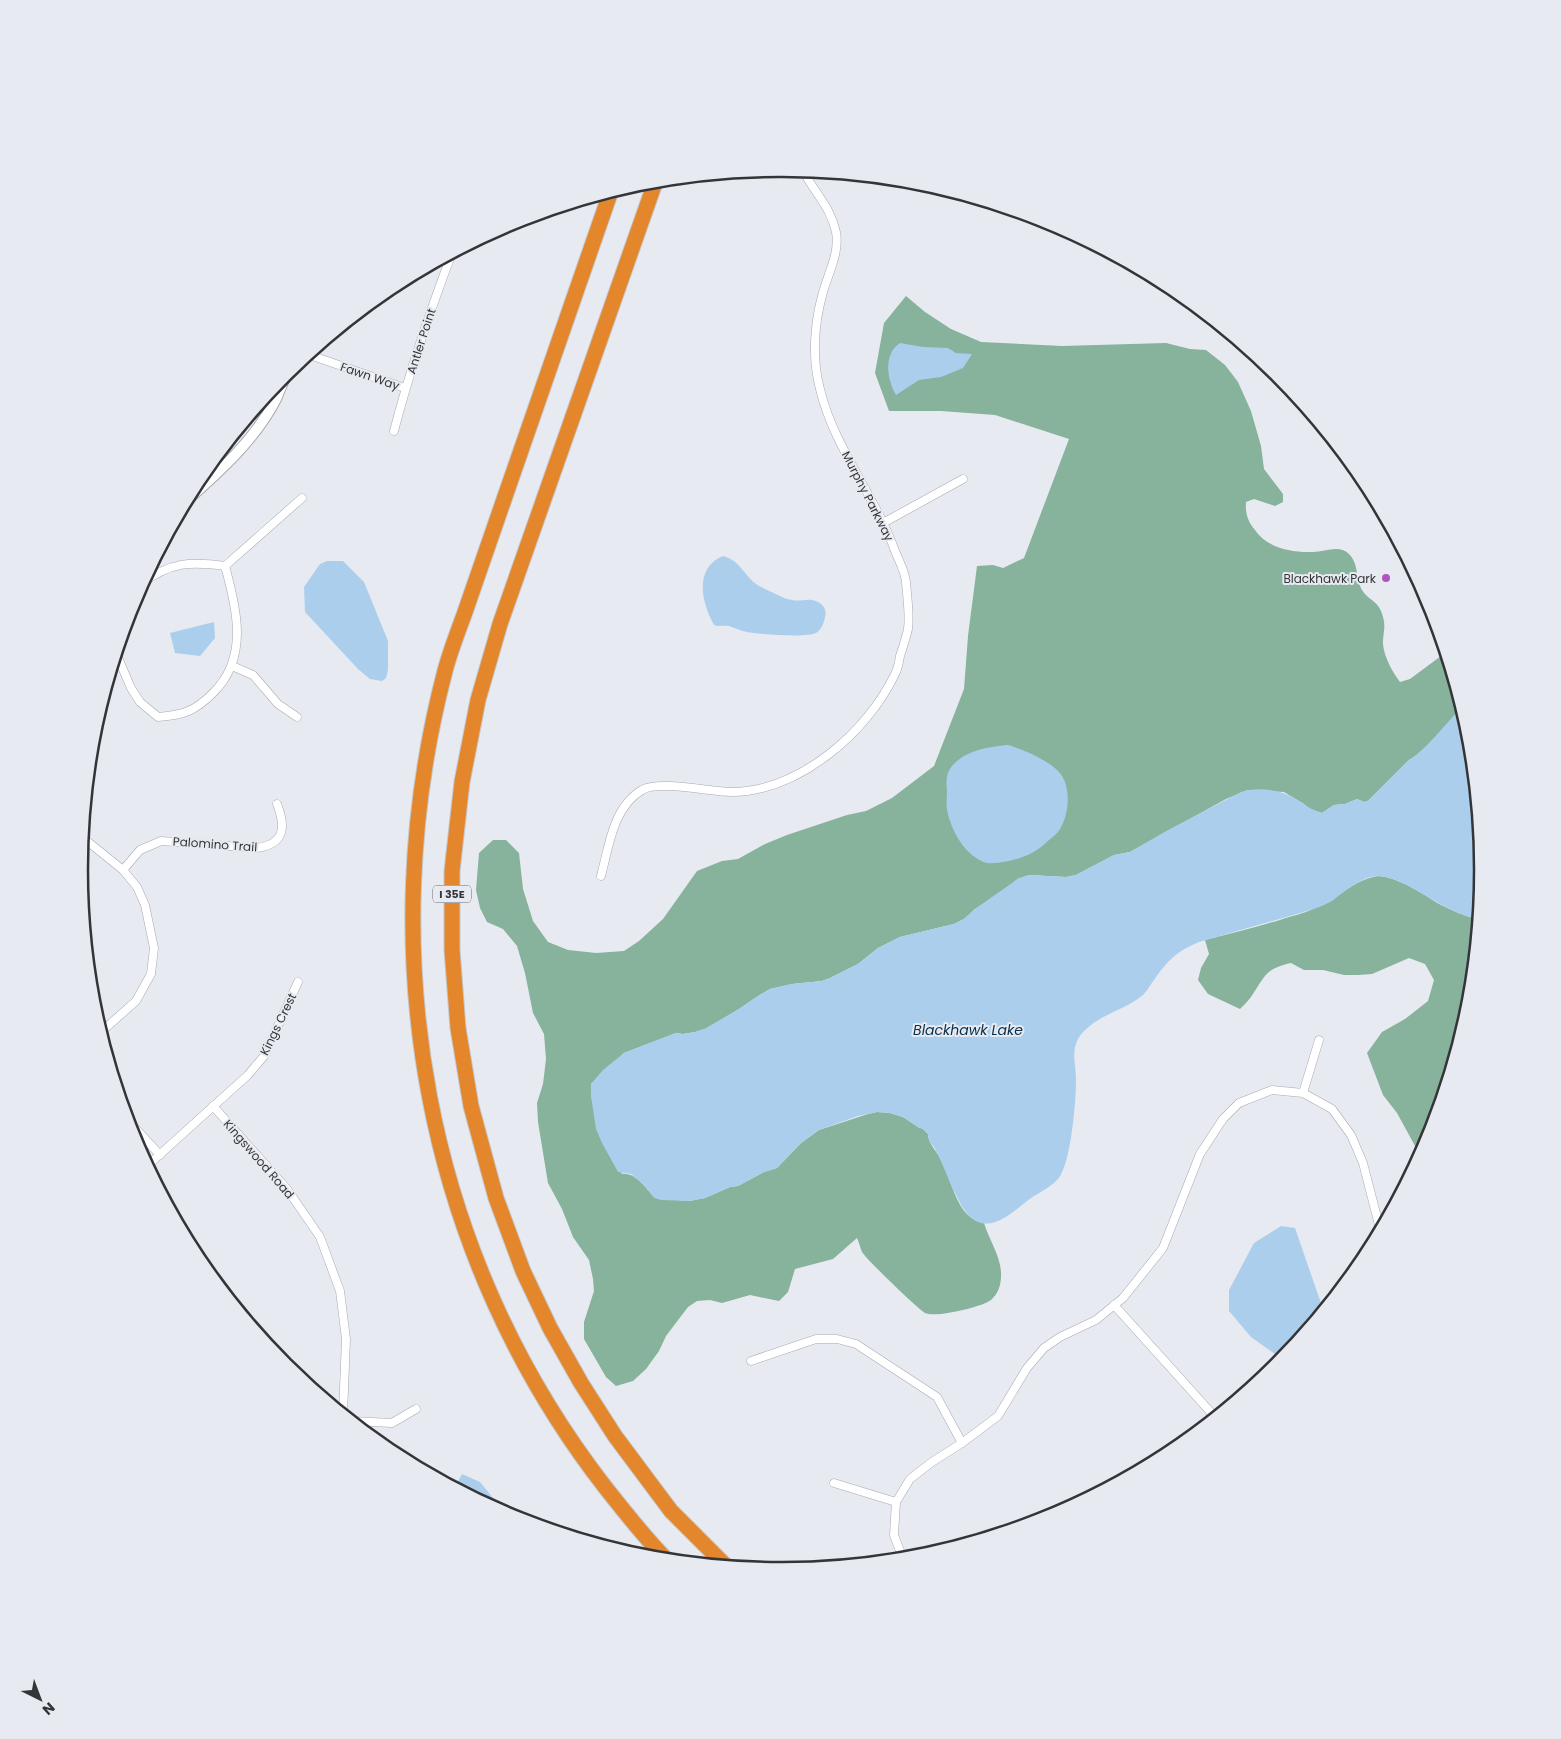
<svg xmlns="http://www.w3.org/2000/svg" width="1561" height="1739" viewBox="0 0 1561 1739" font-family="Poppins,sans-serif">
<style>
.forest{fill:#87b29b}
.water{fill:#acceed}
.lines{fill:none;stroke-linecap:round;stroke-linejoin:round}
.minor-casing{stroke:#a7a9b0;stroke-width:9}
.tertiary-casing{stroke:#a7a9b0;stroke-width:12}
.motorway-casing{stroke:#c6c6c7;stroke-width:17}
.minor{stroke:#fff;stroke-width:8}
.tertiary{stroke:#fff;stroke-width:10}
.motorway{stroke:#e3862c;stroke-width:15}
.poi-dot{fill:#af53be;stroke:#e7eaf1;stroke-width:2}
.labels{text-anchor:middle;dominant-baseline:central;stroke-width:4;stroke-linejoin:round;paint-order:stroke}
.shield{fill:#e7eaf1;stroke:#6a6b70;stroke-width:1}
.shield-label{font-size:11px;font-weight:bold;fill:#343538}
.street-label{font-size:12px;fill:#343538;stroke:#e7eaf1}
.poi-label{font-size:12px;fill:#343538;stroke:#e7eaf1;text-anchor:end}
.water-label{font-size:14px;font-style:italic;fill:#052f4c;stroke:#e7eaf1}
.rim{fill:none;stroke:#343538;stroke-width:2.5}
</style>
<rect width="100%" height="100%" fill="#e7eaf1"/>
<g class="forest">
<path d="M906,296L925,312L951,329L981,342L1062,346L1166,343L1190,349L1206,350L1225,365L1238,382L1251,411L1261,446L1264,469L1283,494V502L1275,506L1254,499L1246,502C1245,513 1248,522 1255,530C1267,548 1292,553 1313,552C1325,552 1339,544 1349,554C1358,563 1356,575 1360,586C1366,600 1376,599 1381,611C1387,626 1383,630 1383,644C1384,657 1393,673 1400,682L1410,679L1445,653L1461,708C1448,722 1425,752 1409,760L1368,801L1364,802L1357,799L1345,804L1334,805L1322,813L1310,809L1304,804L1284,792L1248,790L1226,799L1130,852L1114,855L1076,875L1066,877L1029,875L1016,880L1011,886L975,909L964,919L954,924L900,937L878,948L858,964L830,978L822,981L792,984L770,989L758,996L739,1009L706,1029L695,1032L683,1034L676,1033L624,1053L591,1084V1096L622,1174C636,1172 646,1189 655,1198L689,1201L705,1198L730,1187L738,1186L764,1172L777,1168L801,1143L819,1130L868,1114L877,1112L890,1113L903,1117L918,1127L923,1129L928,1134C928,1144 938,1153 942,1161C952,1181 957,1219 984,1223C989,1240 1002,1258 1001,1276C1001,1285 998,1294 991,1300C982,1307 936,1318 925,1313C918,1309 866,1259 862,1252C860,1247 859,1242 857,1238L833,1259L795,1269L788,1292L779,1301L750,1295L722,1303L710,1300L697,1301L688,1307L666,1336L659,1351L646,1369L633,1381L616,1386L606,1377L584,1339V1322L594,1291L593,1279L589,1260L573,1237L562,1209L548,1183L538,1122L537,1103L543,1084L546,1059L544,1034L533,1013L525,973L517,946L503,929L487,922L480,908L476,890L479,853L493,840H506L519,853L523,889L533,921L548,942L568,950L596,953L624,951L639,941L663,919L697,871L722,861L738,859L765,844L787,835L847,815L866,811L892,798L934,766L964,689L968,636L977,566L993,565L1003,568L1024,558L1069,439L995,415L941,411H889L875,373L884,323Z"/>
<path d="M1378,876C1401,878 1422,894 1441,905C1453,911 1465,916 1477,919L1469,1007L1429,1138L1420,1155L1397,1113L1383,1095L1367,1053L1382,1032L1405,1019L1428,1001L1434,980L1425,964L1409,958L1372,974L1358,975H1344L1323,970H1304L1291,963C1264,969 1265,977 1251,997C1248,1001 1244,1005 1240,1009L1208,994L1198,980L1201,968L1209,954L1205,940C1230,934 1255,927 1280,920C1291,916 1303,914 1313,909C1336,900 1353,880 1378,876Z"/>
</g>
<g class="water">
<path d="M900,343L923,347L948,348L956,353L972,354L963,368L941,377L919,380L896,395C887,380 883,354 900,343Z"/>
<path d="M723,556C741,560 746,580 761,587C771,591 781,598 792,600C801,602 809,597 818,602C824,605 827,611 825,617C824,623 821,630 816,633C807,638 759,634 747,632C741,631 736,628 729,626C724,625 719,627 714,625C701,602 694,568 723,556Z"/>
<polygon points="327,561 343,561 364,582 388,641 388,670 386,678 382,681 370,679 358,669 305,612 304,587 320,564"/>
<polygon points="214,622 215,638 200,656 175,653 170,633"/>
<path d="M1461,708L1469,733L1482,870L1477,919C1465,916 1453,911 1442,905C1423,895 1393,872 1371,877C1356,881 1344,892 1332,901C1326,904 1320,907 1314,909L1199,942C1177,951 1168,960 1154,980C1150,985 1148,990 1143,995C1123,1012 1093,1015 1078,1039C1071,1052 1076,1066 1076,1080C1076,1101 1071,1164 1058,1179C1049,1189 1037,1193 1027,1201C1018,1208 1007,1218 995,1222C974,1229 964,1211 956,1195C948,1180 943,1163 934,1147C931,1143 928,1140 928,1134L923,1129L918,1127L903,1117L890,1113L877,1112L858,1116L819,1130L801,1143L777,1168L764,1172L738,1186L730,1187L705,1198L689,1201L661,1200L655,1198L643,1184L631,1174L618,1172L602,1143L596,1129L591,1096V1084L603,1070L624,1053L676,1033L683,1034L695,1032L706,1028L739,1009L758,996L770,989L792,984L822,981L830,978L858,964L878,948L900,937L954,924L964,919L975,909L1019,878L1029,875L1066,877L1076,875L1114,855L1130,852L1168,830L1241,792C1256,787 1280,789 1294,798C1304,804 1311,810 1322,813L1334,805L1345,804L1357,799L1364,802L1368,801L1409,760C1424,752 1448,721 1461,708Z"/>
<path d="M1008,745C1024,750 1046,759 1058,771C1073,786 1069,817 1058,832C1055,835 1052,838 1049,840C1037,852 1026,857 1009,861C1002,862 994,864 987,863C965,857 951,830 947,810C946,804 947,797 947,791C946,782 946,773 952,766C966,750 988,747 1008,745Z"/>
<polygon points="1281,1226 1295,1228 1323,1309 1282,1359 1251,1337 1229,1311 1229,1290 1254,1243"/>
<polygon points="462,1474 480,1482 497,1503 492,1507 455,1487"/>
</g>
<g class="lines">
<g class="minor-casing">
<g id="minor">
<polyline points="307,354 405,388"/>
<path d="M394,431C410,370 430,311 452,253"/>
<polyline points="883,523 963,479"/>
<polyline points="225,566 302,498"/>
<path d="M116,653L131,688L140,702L158,717C184,715 195,711 213,693C249,658 237,609 225,566C191,561 170,562 141,584"/>
<polyline points="232,666 253,675 278,704 297,717"/>
<polyline points="82,837 123,870 137,887 145,905 154,948 151,974 136,1001 100,1033"/>
<path d="M123,870L140,850L161,841L257,848C285,844 286,827 277,804"/>
<path d="M601,876C609,846 613,807 642,790C658,780 711,792 731,792C798,792 867,733 895,674C898,669 899,662 900,656C903,647 906,638 908,629C910,615 907,596 906,582C905,571 899,561 895,551C875,495 834,448 820,389C812,360 814,325 822,296C827,275 840,254 836,232C830,205 814,193 803,170"/>
<polyline points="1303,1093 1319,1040"/>
<polyline points="213,1106 287,1189 320,1237 340,1291 346,1339 343,1414"/>
<polyline points="126,1118 160,1155"/>
<polyline points="147,1166 248,1075 264,1056 298,982"/>
<polyline points="1114,1305 1215,1417"/>
<polyline points="751,1361 816,1339 837,1339 856,1344 937,1397 962,1443"/>
<polyline points="352,1421 392,1423 416,1409"/>
<polyline points="834,1483 896,1502"/>
<polyline points="903,1559 894,1535 896,1502 910,1479 932,1462 962,1443 998,1416 1027,1368 1044,1348 1060,1337 1096,1320 1123,1298 1163,1248 1200,1154 1223,1119 1239,1103 1272,1090 1303,1093 1332,1109 1351,1135 1363,1163 1380,1229"/>
</g>
</g>
<g class="tertiary-casing">
<path id="tertiary" d="M185,502C219,472 255,440 276,399C280,389 284,380 288,370"/>
</g>
<g class="motorway-casing">
<g id="motorway">
<polyline points="656,180 500,624 478,700 462,782 452,871 452,950 458,1028 471,1106 496,1198 523,1271 550,1328 581,1383 615,1436 671,1511 726,1566"/>
<path d="M611,191C574,298 537,404 500,511C488,546 476,581 464,615C457,634 450,652 445,671C371,953 425,1255 605,1487C625,1512 644,1537 667,1560"/>
</g>
</g>
<use href="#minor" class="minor"/>
<use href="#tertiary" class="tertiary"/>
<use href="#motorway" class="motorway"/>
</g>
<circle class="poi-dot" cx="1386" cy="578" r="5"/>
<g class="labels">
<rect class="shield" x="433" y="885.5" width="38" height="17" rx="4"/>
<g class="shield-label">
<text x="452" y="894">I 35E</text>
</g>
<g class="street-label">
<text transform="translate(421 341) rotate(-72)">Antler Point</text>
<text transform="translate(370 376) rotate(19)">Fawn Way</text>
<text transform="translate(868 496) rotate(63)">Murphy Parkway</text>
<text transform="translate(215 844) rotate(4)">Palomino Trail</text>
<text transform="translate(278 1024) rotate(-64)">Kings Crest</text>
<text transform="translate(259 1159) rotate(49)">Kingswood Road</text>
</g>
<g class="poi-label">
<text x="1376" y="578">Blackhawk Park</text>
</g>
<g class="water-label">
<text x="968" y="1030">Blackhawk Lake</text>
</g>
</g>
<path d="M0 0H1561V1739H0ZM780 177H782A692 692 0 0 1 1474 869V870A692 692 0 0 1 782 1562H780A692 692 0 0 1 88 870V869A692 692 0 0 1 780 177Z" fill="#e7eaf1" fill-rule="evenodd"/>
<path class="rim" d="M780 177H782A692 692 0 0 1 1474 869V870A692 692 0 0 1 782 1562H780A692 692 0 0 1 88 870V869A692 692 0 0 1 780 177Z"/>
<g transform="translate(40 1699) rotate(138)" stroke="#e7eaf1" stroke-width="4" paint-order="stroke">
<path d="M0-4L9 19L0 12L-9 19Z" fill="#343538"/>
<text y="-8" font-size="14" font-weight="bold" text-anchor="middle" fill="#343538">N</text>
</g>
</svg>
